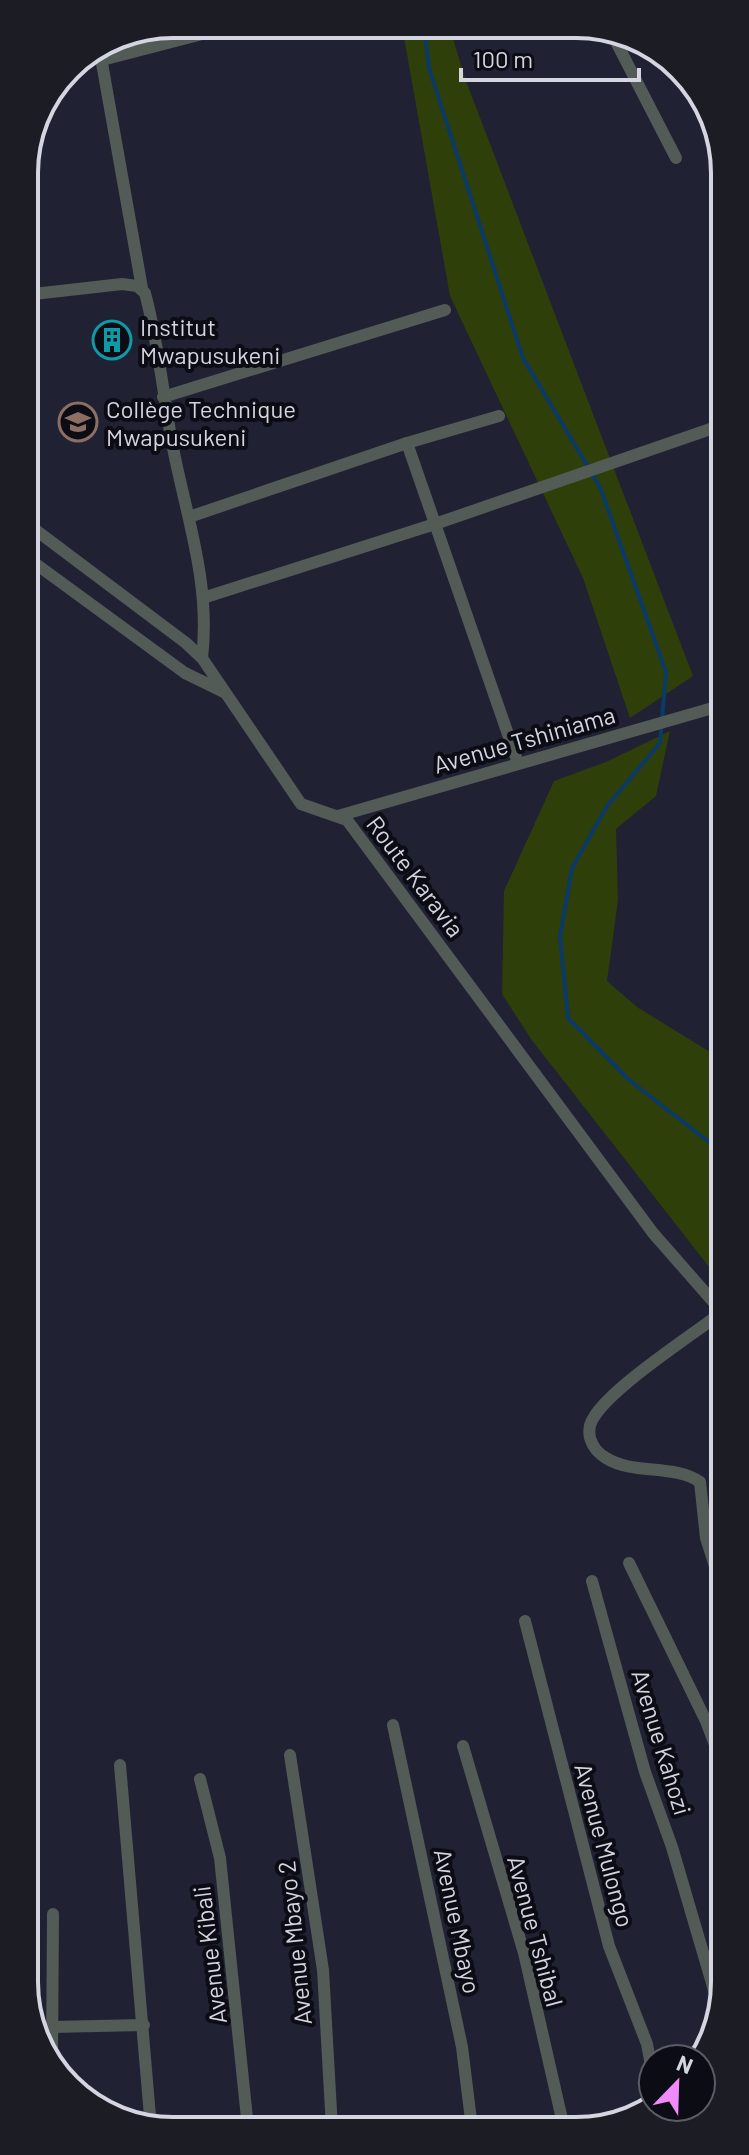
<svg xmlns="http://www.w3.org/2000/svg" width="749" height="2155" viewBox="0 0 749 2155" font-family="Barlow,sans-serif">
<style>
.green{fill:#2e3f09}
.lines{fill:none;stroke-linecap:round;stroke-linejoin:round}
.stream{stroke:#0b3968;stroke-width:4}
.minor{stroke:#525b55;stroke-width:12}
.labels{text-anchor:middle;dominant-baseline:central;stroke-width:8;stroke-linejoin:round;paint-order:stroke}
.poi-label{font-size:24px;fill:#d4d5e1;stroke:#0c0c14;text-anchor:start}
.street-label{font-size:24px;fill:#d4d5e1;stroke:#0c0c14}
.rim{fill:none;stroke:#d4d5e1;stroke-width:4}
</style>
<rect width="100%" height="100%" fill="#212134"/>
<g class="green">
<polygon points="402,26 449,26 466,81 693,676 630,718 583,578 450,296"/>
<polygon points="670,731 656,796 616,829 618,900 607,981 637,1007 723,1060 724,1286 531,1039 502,994 504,891 554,781 606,762"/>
</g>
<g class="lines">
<polyline class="stream" points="424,26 429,68 523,358 600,487 666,672 660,743 607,806 572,868 560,936 568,1018 628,1079 723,1153"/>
<g class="minor">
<polyline points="609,28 676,158"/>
<polyline points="100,52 142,288"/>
<polyline points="102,60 241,24"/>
<polyline points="24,262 33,294"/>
<path d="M25,295L122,284L137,286L145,293C158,341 163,393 172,443C186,516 211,583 202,658"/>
<polyline points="163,397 445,310"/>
<polyline points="407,443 518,763"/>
<polyline points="189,517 407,443 499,416"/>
<polyline points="25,522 186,643 202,658 301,804 347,820 653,1233 724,1314"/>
<polyline points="25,556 185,673 224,692"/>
<polyline points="206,597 435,524 722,425"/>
<polyline points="338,816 723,705"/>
<path d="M722,1312C690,1337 613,1386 594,1417C584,1432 591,1449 606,1458C633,1475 674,1464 700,1482L706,1538L724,1595"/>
<polyline points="629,1563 706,1721 724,1768"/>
<polyline points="592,1581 645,1772 672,1847 719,2007"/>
<polyline points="525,1621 609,1946 647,2044 653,2076"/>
<polyline points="393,1725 462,2047 472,2128"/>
<polyline points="463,1746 524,1953 564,2128"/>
<polyline points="290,1755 323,1970 332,2128"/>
<polyline points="120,1765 151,2128"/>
<polyline points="200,1779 220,1858 248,2128"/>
<polyline points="51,2027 144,2025"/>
<polyline points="52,2059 53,1914"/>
</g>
</g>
<defs>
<g id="building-ring" transform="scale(2)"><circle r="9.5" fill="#0c0c14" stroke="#0f9aa8" stroke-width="1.5"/><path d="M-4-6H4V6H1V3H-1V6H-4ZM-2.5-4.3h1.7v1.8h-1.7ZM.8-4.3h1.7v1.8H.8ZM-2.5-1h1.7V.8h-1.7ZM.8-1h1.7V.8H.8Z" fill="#0f9aa8"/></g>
<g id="school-ring" transform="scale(2)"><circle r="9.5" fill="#0c0c14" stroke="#8d6e63" stroke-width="1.5"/><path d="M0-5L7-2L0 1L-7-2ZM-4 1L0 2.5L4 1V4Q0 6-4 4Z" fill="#8d6e63"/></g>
</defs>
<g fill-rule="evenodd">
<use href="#building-ring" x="112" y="340"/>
<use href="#school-ring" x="78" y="422"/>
</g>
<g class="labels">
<g class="poi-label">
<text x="140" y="326">Institut<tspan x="140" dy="28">Mwapusukeni</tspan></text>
<text x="106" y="408">Collège Technique<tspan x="106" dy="28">Mwapusukeni</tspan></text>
</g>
<g class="street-label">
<text transform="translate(524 739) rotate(-16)">Avenue Tshiniama</text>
<text transform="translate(416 876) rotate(53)">Route Karavia</text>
<text transform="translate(662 1742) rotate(73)">Avenue Kahozi</text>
<text transform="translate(605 1845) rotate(75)">Avenue Mulongo</text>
<text transform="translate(458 1921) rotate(78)">Avenue Mbayo</text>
<text transform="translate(536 1931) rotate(75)">Avenue Tshibal</text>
<text transform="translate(294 1943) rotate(-96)">Avenue Mbayo 2</text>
<text transform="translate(209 1955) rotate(-97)">Avenue Kibali</text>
</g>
</g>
<path d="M0 0H749V2155H0ZM173 38H576A135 135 0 0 1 711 173V1982A135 135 0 0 1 576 2117H173A135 135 0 0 1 38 1982V173A135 135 0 0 1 173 38Z" fill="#1c1c24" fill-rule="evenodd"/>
<path class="rim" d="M173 38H576A135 135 0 0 1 711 173V1982A135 135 0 0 1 576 2117H173A135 135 0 0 1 38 1982V173A135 135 0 0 1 173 38Z"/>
<g transform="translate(677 2083) rotate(23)"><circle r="38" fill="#0c0c14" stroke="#5c5c66" stroke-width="2"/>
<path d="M0-6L14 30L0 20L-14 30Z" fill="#ee8bf8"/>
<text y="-12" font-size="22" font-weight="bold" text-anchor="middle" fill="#d4d5e1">N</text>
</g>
<path d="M461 68v12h178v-12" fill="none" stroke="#d4d5e1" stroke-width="4"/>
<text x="473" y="68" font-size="24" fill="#d4d5e1" stroke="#0c0c14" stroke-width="6" paint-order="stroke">100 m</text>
</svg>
